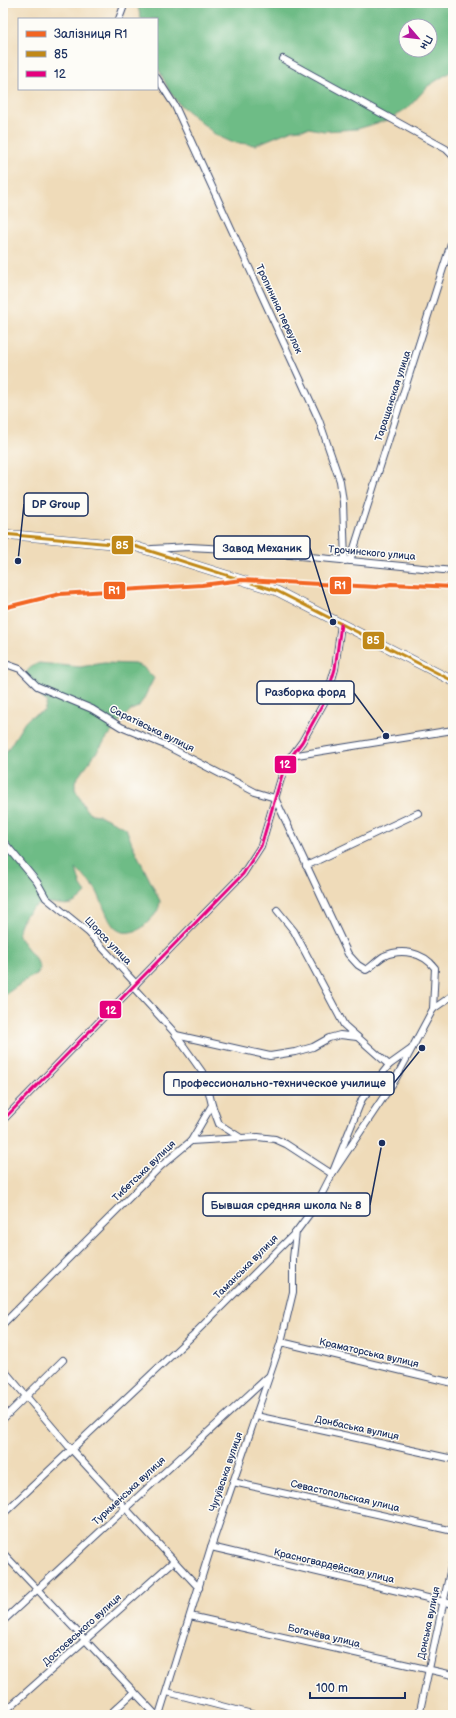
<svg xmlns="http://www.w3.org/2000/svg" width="456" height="1718" viewBox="0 0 456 1718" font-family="'Balsamiq Sans',sans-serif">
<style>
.forest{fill:#6ebc86;stroke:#447672;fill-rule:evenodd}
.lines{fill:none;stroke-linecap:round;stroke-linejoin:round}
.minor-casing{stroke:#3b496c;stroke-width:8}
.secondary-casing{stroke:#3b496c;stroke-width:10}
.minor{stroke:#fff;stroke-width:6}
.secondary{stroke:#fff;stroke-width:9}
.bus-1-casing{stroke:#fdfcf7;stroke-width:6}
.bus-2-casing{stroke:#fdfcf7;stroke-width:6}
.bus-1{stroke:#c08818;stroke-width:3}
.bus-2{stroke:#e5007d;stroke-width:3}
.rail-1-casing{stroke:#fdfcf7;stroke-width:7}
.rail-1{stroke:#f26522;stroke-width:4}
.labels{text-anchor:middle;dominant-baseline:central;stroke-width:3;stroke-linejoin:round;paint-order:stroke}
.street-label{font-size:10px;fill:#1b2f5e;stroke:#fdfcf7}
.leader{fill:none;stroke:#1b2f5e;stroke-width:1.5}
.callout-dot{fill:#1b2f5e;stroke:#fdfcf7;stroke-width:1.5}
.callout{fill:#fdfcf7;stroke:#1b2f5e;stroke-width:1.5}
.callout-label{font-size:11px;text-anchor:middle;font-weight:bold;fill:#1b2f5e}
.line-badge{stroke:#fdfcf7;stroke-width:1.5}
.badge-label{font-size:11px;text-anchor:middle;font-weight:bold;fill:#fff}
</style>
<rect width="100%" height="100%" fill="#fdfcf7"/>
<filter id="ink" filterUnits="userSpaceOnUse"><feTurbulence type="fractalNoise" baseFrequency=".025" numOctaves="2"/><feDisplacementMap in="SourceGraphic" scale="8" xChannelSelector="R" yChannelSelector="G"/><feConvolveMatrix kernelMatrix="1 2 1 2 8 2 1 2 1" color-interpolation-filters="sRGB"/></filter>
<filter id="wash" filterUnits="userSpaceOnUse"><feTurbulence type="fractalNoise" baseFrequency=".012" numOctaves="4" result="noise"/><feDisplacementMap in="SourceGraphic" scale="16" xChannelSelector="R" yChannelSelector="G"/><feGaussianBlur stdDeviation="0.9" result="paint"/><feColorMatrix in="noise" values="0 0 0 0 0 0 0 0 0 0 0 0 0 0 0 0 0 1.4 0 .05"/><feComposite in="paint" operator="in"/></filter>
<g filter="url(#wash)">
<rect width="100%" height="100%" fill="#efdbb9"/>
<g class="forest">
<path d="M137,3H453V70L428,86L409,107L388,120L357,129L324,131L309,128L292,130L255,145L231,142L216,135L179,104L169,90L157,66V19H141ZM406,26H430V50H406Z"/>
<path d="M39,663L80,667L104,663L135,664L143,667L154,678L143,700L138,707L131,710L119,722L75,781V789L86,810L92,814L99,815L126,828L132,844L160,901C159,913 152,918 144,926C139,931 125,935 118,930C107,924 102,897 94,887C89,881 82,874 76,869L81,886L86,893C82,897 77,902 71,904C64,906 57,903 49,903C32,902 19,920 18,936L37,961L40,968L37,975L29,978L3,996V757L25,722L30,717L44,711L47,702C34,691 11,674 39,663Z"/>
</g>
</g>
<g filter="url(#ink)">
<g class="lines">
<g class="minor-casing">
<g id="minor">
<polyline points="119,19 125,3"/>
<polyline points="283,59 446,149 453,156"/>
<polyline points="157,78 175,106 319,420 340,481 343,502 345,561"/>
<polyline points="152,549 189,547 228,549 453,571"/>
<polyline points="350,561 453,237"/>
<path d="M3,663L20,669L37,686L92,709L121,727L165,745L255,792L275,798L348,954L358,965L366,970C373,966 377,960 384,956C401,948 423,952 435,968L433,1009"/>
<polyline points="291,756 453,730"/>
<polyline points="3,841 37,882 46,898 89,933 136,984"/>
<polyline points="306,866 418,813"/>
<polyline points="277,910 294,931 344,1025 389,1065"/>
<polyline points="133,987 173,1031 205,1076 212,1105 191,1141"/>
<polyline points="176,1035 270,1056 295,1052 313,1047 329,1038 340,1035 357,1037"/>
<polyline points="212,1105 219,1124 241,1138"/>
<polyline points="3,1120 243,874 261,846 285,765 302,742 326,699 335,669 341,624"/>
<polyline points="3,1324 161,1166 191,1141 258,1137 275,1139 286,1144 332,1174 362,1099 389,1065 410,1050"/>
<polyline points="281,1342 453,1383"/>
<polyline points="3,1369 71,1449 199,1588"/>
<polyline points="256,1416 453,1459"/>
<polyline points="3,1419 63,1360"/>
<polyline points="233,1482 453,1531"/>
<polyline points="3,1514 192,1336 296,1232 316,1205 332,1174 395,1080 433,1009 453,995"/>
<polyline points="211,1547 453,1604"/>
<polyline points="3,1553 156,1715"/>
<polyline points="190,1616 453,1675"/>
<polyline points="3,1621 268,1377"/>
<polyline points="167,1692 256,1715"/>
<polyline points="3,1713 174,1561"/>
<polyline points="109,1715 134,1692"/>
<polyline points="159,1715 211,1547 281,1342 293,1292 293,1258 296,1232"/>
<polyline points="419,1715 453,1558"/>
</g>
</g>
<g class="secondary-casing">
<polyline id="secondary" points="3,534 134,546 277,591 453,681"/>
</g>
<use href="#minor" class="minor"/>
<use href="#secondary" class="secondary"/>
<g class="bus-1-casing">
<polyline id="bus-1" points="3,534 134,546 277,591 453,681"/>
</g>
<g class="bus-2-casing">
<polyline id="bus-2" points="3,1120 243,874 261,846 285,765 302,742 326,699 335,669 341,624"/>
</g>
<use href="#bus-1" class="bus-1"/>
<use href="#bus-2" class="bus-2"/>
<g class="rail-1-casing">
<polyline id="rail-1" points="3,608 60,594 202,585 242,580 376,587 391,584 453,587"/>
</g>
<use href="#rail-1" class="rail-1"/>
</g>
</g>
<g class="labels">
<g class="street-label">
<text transform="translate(279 309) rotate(65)">Тропинина переулок</text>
<text transform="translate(393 396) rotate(-72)">Таращанская улица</text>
<text transform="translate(372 553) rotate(5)">Трочинского улица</text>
<text transform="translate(152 729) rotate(26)">Саратівська вулиця</text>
<text transform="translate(108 941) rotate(46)">Щорса улица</text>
<text transform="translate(144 1171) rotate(-44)">Тибетська вулиця</text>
<text transform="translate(246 1267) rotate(-45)">Таманська вулиця</text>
<text transform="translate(369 1353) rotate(13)">Краматорська вулиця</text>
<text transform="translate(357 1428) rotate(12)">Донбаська вулиця</text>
<text transform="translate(226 1472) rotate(-71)">Чугуївська вулиця</text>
<text transform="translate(129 1491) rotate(-43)">Туркменська вулиця</text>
<text transform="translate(345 1496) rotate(13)">Севастопольская улица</text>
<text transform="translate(334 1566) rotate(13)">Красногвардейская улица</text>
<text transform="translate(429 1623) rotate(-78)">Донська вулиця</text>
<text transform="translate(82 1630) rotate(-42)">Достоєвського вулиця</text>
<text transform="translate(324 1636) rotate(13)">Богачёва улица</text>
</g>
</g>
<path class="leader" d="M18 561L24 504M333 622L310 548M386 736L354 693M422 1048L394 1083M382 1143L370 1205"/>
<g class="callout-dot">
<circle cx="18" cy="561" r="4"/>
<circle cx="333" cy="622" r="4"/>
<circle cx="386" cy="736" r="4"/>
<circle cx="422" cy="1048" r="4"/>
<circle cx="382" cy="1143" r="4"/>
</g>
<g class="callout">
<rect x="24" y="493" width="64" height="23" rx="4"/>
<rect x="214" y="536" width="96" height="23" rx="4"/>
<rect x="257" y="681" width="97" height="23" rx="4"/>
<rect x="164" y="1072" width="230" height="23" rx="4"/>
<rect x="203" y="1193" width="167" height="23" rx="4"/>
</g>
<g class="callout-label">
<text x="56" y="508">DP Group</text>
<text x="262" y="552">Завод Механик</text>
<text x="305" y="696">Разборка форд</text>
<text x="279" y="1087">Профессионально-техническое училище</text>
<text x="286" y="1209">Бывшая средняя школа № 8</text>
</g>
<g class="line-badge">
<rect x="111" y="535" width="23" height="20" rx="4" fill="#c08818"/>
<rect x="329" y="576" width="23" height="19" rx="4" fill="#f26522"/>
<rect x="103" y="581" width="23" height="19" rx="4" fill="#f26522"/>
<rect x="362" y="631" width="23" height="19" rx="4" fill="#c08818"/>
<rect x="274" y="755" width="23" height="19" rx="4" fill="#e5007d"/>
<rect x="99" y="1000" width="23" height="19" rx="4" fill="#e5007d"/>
</g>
<g class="badge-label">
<text x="122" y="549">85</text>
<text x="340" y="589">R1</text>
<text x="114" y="594">R1</text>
<text x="373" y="644">85</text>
<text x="285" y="768">12</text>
<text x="111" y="1014">12</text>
</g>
<rect width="456" height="1718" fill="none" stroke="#fdfcf7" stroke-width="16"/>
<rect x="18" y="18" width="140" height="72" fill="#fdfcf7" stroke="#a3aaba"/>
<rect x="26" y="31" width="20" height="6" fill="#f26522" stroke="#a3aaba"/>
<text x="54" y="38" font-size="12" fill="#1b2f5e">Залізниця R1</text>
<rect x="26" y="51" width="20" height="6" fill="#c08818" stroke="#a3aaba"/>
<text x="54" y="58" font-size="12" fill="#1b2f5e">85</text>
<rect x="26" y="71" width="20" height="6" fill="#e5007d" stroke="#a3aaba"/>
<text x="54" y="78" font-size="12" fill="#1b2f5e">12</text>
<g transform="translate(418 38) rotate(118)"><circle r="19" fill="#fdfcf7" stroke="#a3aaba"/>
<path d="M0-3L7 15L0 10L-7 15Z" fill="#b5179e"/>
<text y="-6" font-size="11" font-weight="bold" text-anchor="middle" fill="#1b2f5e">Пн</text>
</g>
<path d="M310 1692v6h95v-6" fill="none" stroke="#1b2f5e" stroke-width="2"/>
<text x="316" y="1692" font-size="12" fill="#1b2f5e" stroke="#fdfcf7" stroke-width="3" paint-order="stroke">100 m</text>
</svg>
